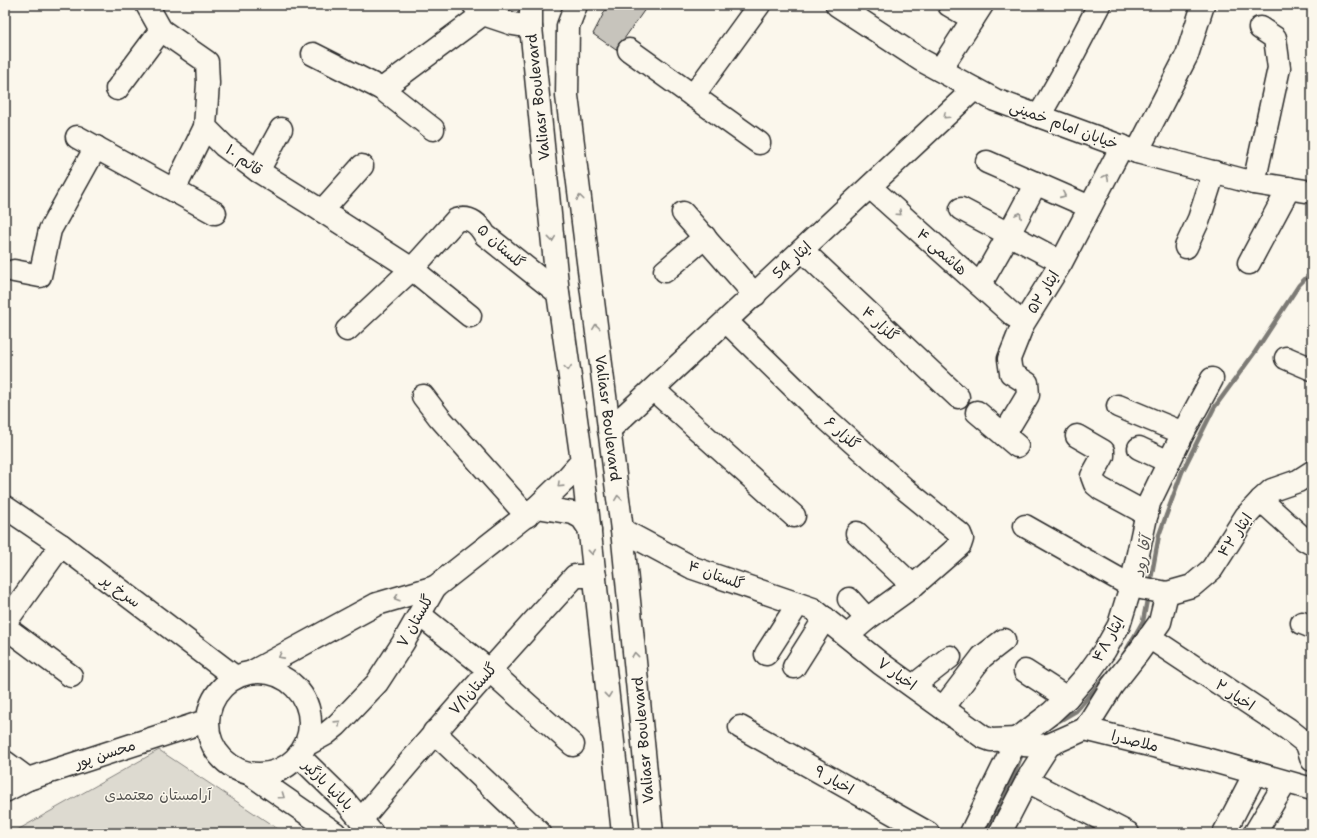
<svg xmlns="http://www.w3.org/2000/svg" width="1317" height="838" viewBox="0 0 1317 838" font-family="'Shantell Sans','Playpen Sans Arabic',sans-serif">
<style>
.green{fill:#dddad0;stroke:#84827e}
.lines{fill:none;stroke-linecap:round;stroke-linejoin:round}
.stream{stroke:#7b7a75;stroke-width:4.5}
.building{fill:#c7c4bc;stroke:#2b2b2b}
.minor-casing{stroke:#2b2b2b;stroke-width:25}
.major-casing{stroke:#2b2b2b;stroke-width:25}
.minor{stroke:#fbf7ec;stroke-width:22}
.major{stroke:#fbf7ec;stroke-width:22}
.oneway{stroke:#93918c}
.labels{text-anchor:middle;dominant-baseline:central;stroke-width:3;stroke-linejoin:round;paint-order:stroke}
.street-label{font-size:15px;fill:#2b2b2b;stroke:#fbf7ec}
.park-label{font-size:15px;fill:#585754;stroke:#fbf7ec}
.water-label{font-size:16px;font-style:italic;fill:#5a5956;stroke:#fbf7ec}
</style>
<rect width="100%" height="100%" fill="#fbf7ec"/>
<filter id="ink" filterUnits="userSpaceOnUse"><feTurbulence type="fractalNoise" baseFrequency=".025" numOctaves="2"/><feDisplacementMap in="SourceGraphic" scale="8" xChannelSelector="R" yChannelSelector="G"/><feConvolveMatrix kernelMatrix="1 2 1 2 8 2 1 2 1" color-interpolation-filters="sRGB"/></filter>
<g filter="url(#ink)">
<polygon class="green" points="159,750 284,833 12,833"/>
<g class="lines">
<g class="stream">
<polyline points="1150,584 1159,535 1182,472 1214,408 1255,352 1299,285 1312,272"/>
<polyline points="1123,656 1143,621 1148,595"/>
<polyline points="1052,725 1076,711 1112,669"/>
<polyline points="985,833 1006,795 1022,754 1026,751"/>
</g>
</g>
<polygon class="building" points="608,5 648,5 624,39 619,43 616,50 593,34"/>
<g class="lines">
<g class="minor-casing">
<g id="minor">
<polyline points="147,5 161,30 207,62 208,83 205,127 224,146 258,171 322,211 412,269 470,316"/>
<polyline points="474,5 483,14 513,24 531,27"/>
<polyline points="949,5 973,19"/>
<polyline points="629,50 759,143"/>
<polyline points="313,54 382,89 433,129"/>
<polyline points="940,70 982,5"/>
<polyline points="117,89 161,30"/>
<polyline points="382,89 483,14"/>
<polyline points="693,96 759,5"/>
<polyline points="1039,116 1063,74 1099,5"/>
<polyline points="77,137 215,213"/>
<polyline points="1137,152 1187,55 1203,5"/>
<polyline points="987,162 1090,207"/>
<polyline points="258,171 281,129"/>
<polyline points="1254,183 1279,68 1275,38 1260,28"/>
<polyline points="870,187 1014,316"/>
<polyline points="174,190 205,127"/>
<polyline points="961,209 1050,256"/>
<polyline points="322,211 362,166"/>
<polyline points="683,213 755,295"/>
<polyline points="1186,247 1199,219 1214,172"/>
<polyline points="802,250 958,397"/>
<polyline points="1249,263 1289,188"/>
<polyline points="14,271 40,276 50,230 96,147"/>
<polyline points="665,271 705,237"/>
<polyline points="980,285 1009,234 1036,183"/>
<polyline points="727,322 821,414 906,490 960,534 962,539 960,545 913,586 867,619 847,636"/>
<path d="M347,330L412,269L456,220C470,216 478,223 485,235L558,293"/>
<polyline points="1286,358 1312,369"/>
<polyline points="654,390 794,516"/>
<polyline points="423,396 439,417 527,516"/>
<polyline points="1118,406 1183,433"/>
<polyline points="977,412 1017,446"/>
<polyline points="609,430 974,89"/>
<polyline points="1004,435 1028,395 1027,383 1011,373 1009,359 1023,324 1061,263 1122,146"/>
<polyline points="1077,436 1103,451 1103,456 1092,476 1095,484 1101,489 1147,514"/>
<polyline points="1139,448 1169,462"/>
<polyline points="1261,500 1305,540 1312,544"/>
<polyline points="1025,526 1131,586 1167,593 1192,586 1212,569 1246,516 1261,500 1272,490 1298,481 1312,472"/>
<polyline points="622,530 693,568 813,609 880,663 983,737 991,740 1017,739"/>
<polyline points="857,533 913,586"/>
<polyline points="849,599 867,619"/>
<polyline points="420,615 489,670 573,745"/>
<polyline points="5,623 61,545"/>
<polyline points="1302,623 1312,627"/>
<polyline points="5,627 71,676"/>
<polyline points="1149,637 1288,729 1307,744 1312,760"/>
<polyline points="766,654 798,604"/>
<polyline points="794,667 825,618"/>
<polyline points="1025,671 1067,698"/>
<polyline points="913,686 950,657"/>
<polyline points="943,708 982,657 1004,640"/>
<polyline points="740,727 928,833"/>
<polyline points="1085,729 1112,686 1138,653 1160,622 1167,593"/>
<polyline points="434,732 540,833"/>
<polyline points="1017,739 1024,745 1038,746 1049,745 1085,729 1206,759 1312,789"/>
<polyline points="299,756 345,801 372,833"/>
<polyline points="5,762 28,779"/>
<polyline points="250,774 335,833"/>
<polyline points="1027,781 1128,833"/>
<path d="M361,820C430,736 502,656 575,576H595"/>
<polyline points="971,833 1017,739 1051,713 1067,698 1087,675 1105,650 1119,625 1131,586 1149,503 1183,433 1212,379"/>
<polyline points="1000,833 1031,773 1049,745"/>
<polyline points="1224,833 1255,773"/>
<polyline points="1255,833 1285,783"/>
</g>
</g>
<g class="major-casing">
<g id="major">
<polyline points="531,5 531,27 558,293 582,461 623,833"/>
<polyline points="576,5 568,26 567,96 622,530 652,833"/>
<polyline points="837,5 921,60 995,100 1137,152 1254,183 1312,192"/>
<polyline points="5,507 61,545 235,677"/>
<polyline points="537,507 573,513 582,518 590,530"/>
<circle cx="259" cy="723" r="51"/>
<polyline points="252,672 377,604 435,587"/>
<polyline points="306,745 326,734 337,725 377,683 403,643 435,587 537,507 566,479 582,461"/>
<polyline points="5,791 28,779 206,721"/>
</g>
</g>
<use href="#minor" class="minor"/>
<use href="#major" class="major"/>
</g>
<defs><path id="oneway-chevron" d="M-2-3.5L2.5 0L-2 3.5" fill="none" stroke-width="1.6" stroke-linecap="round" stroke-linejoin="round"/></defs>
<g class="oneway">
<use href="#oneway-chevron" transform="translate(946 116) rotate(137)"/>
<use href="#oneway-chevron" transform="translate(1106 177) rotate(-63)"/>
<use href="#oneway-chevron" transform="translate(1063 195) rotate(24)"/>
<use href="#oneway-chevron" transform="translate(580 198) rotate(-97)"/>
<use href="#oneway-chevron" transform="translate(899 213) rotate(42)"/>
<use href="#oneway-chevron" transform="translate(1019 215) rotate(-62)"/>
<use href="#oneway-chevron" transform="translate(552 239) rotate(84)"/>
<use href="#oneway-chevron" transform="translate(596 327) rotate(-97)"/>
<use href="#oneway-chevron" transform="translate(568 368) rotate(82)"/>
<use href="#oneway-chevron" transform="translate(560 485) rotate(136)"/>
<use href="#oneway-chevron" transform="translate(618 498) rotate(-97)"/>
<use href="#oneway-chevron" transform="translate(592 552) rotate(84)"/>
<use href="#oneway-chevron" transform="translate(397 598) rotate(163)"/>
<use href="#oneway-chevron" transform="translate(635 655) rotate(-96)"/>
<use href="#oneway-chevron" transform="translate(281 656) rotate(152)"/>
<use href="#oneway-chevron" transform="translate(608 695) rotate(84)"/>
<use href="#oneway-chevron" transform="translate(338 723) rotate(-44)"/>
<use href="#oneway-chevron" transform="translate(282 796) rotate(35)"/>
</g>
</g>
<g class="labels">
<g class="street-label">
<text transform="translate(538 97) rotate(-96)">Valiasr Boulevard</text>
<text transform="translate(1064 125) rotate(20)">خیابان امام خمینی</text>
<text transform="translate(244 160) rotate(36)">قائم ۱۰</text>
<text transform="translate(501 246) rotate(42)">گلستان ۵</text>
<text transform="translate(942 252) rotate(42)">هاشمی ۴</text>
<text transform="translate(792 260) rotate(-43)">ایثار 54</text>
<text transform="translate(1043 292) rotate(-58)">ایثار ۵۲</text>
<text transform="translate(880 324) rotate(43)">گلزار ۴</text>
<text transform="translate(608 418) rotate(83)">Valiasr Boulevard</text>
<text transform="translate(842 433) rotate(42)">گلزار ۶</text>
<text transform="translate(1235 535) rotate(-56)">ایثار ۴۲</text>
<text transform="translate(716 575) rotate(20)">گلستان ۴</text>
<text transform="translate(121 591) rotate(37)">سرخ پر</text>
<text transform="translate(415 621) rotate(-60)">گلستان ۷</text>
<text transform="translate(1108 639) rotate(-61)">ایثار ۴۸</text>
<text transform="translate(897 674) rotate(36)">اخیار ۷</text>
<text transform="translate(473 689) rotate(-48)">گلستان۷/۱</text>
<text transform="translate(1235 695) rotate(34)">اخیار ۲</text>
<text transform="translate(643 740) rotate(-95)">Valiasr Boulevard</text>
<text transform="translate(1135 741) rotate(14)">ملاصدرا</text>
<text transform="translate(105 754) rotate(-18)">محسن پور</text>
<text transform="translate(834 780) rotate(30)">اخیار ۹</text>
<text transform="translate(328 785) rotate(45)">بابانیا بازگیر</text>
</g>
<g class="park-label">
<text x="158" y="795">آرامستان معتمدی</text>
</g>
<g class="water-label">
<text transform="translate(1142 557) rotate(-79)">آقا رود</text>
</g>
</g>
<rect width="1317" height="838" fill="none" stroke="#fbf7ec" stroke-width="20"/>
<rect x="10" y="10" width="1297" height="818" fill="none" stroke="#2b2b2b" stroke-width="1.5" filter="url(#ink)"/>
</svg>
